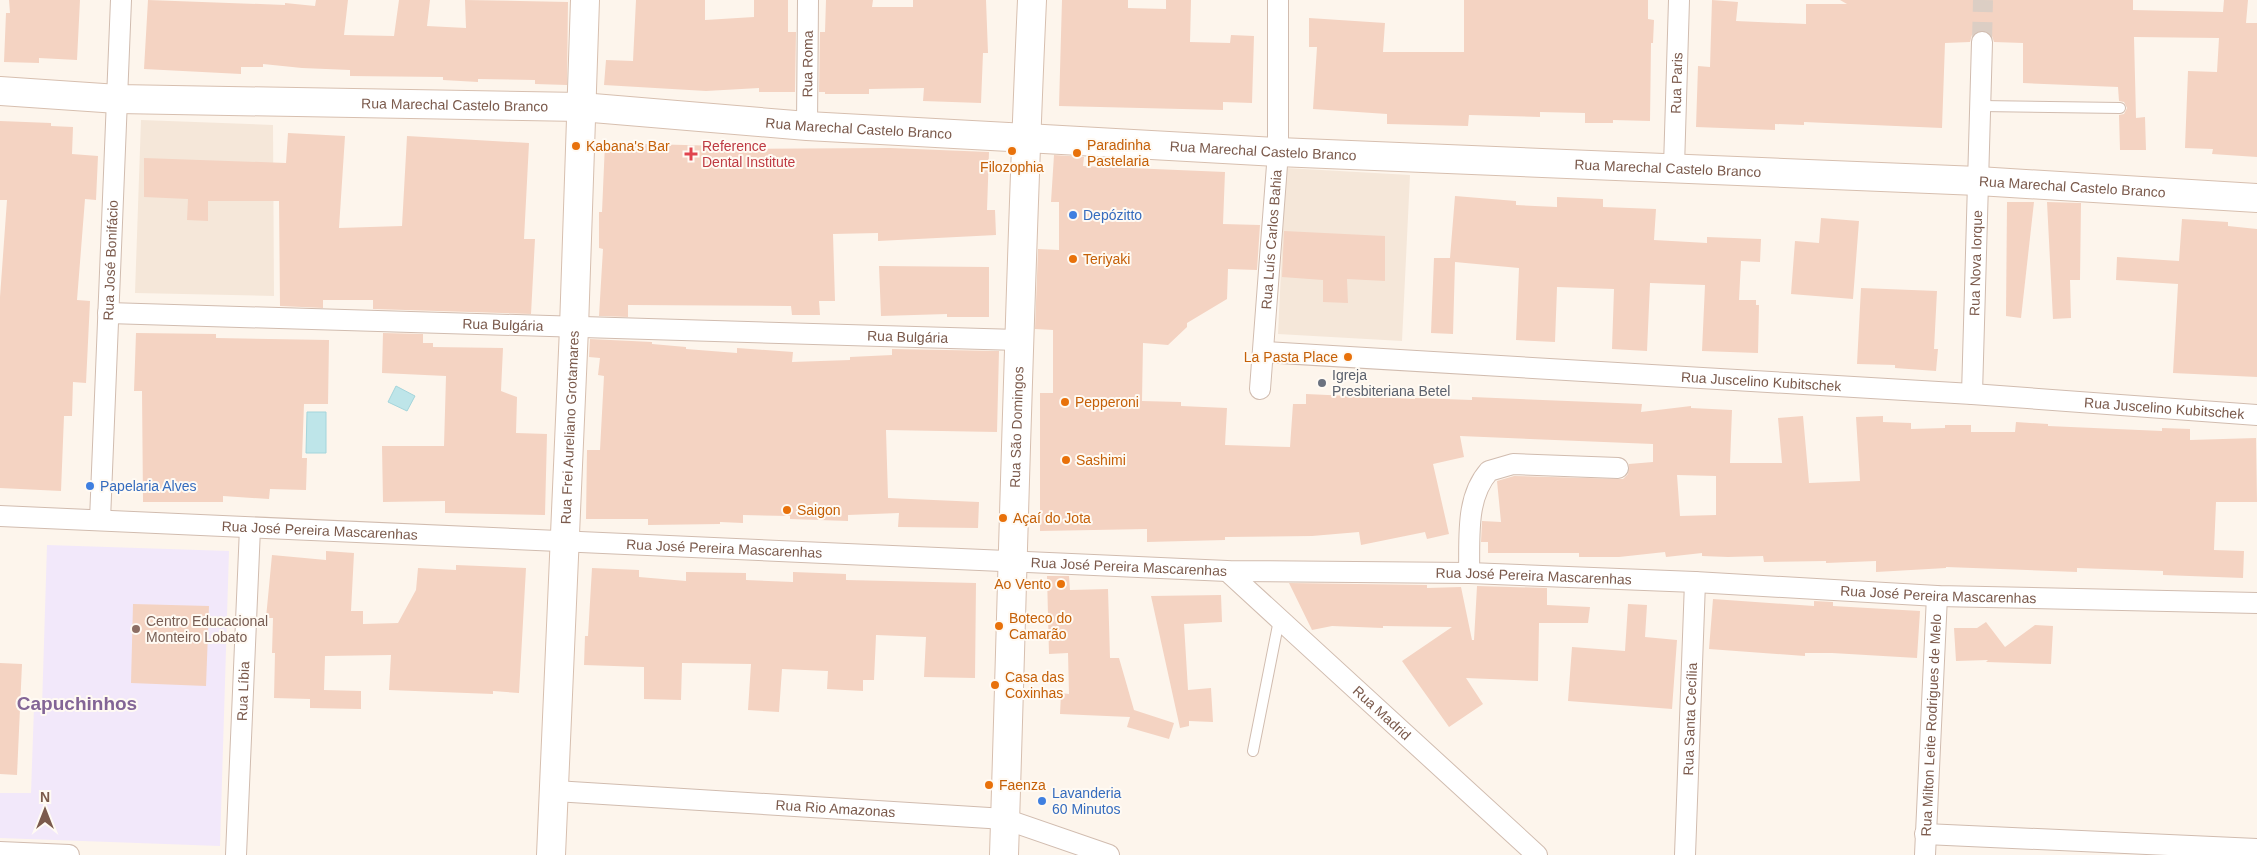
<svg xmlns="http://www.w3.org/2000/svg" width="2257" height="855" viewBox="0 0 2257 855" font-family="Arial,sans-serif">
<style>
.residential{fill:#f5e7d9}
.education{fill:#f2e8fa}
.water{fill:#bee5e9;stroke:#a4d5db}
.building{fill:#f4d3c2;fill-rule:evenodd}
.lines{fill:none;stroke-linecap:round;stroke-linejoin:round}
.street-tunnel{stroke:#dccec4;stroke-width:20;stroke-dasharray:20 10;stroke-linecap:butt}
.lane-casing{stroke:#d1bcaf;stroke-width:12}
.street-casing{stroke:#d1bcaf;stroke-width:22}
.secondary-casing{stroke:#d7bfaf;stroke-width:30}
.lane{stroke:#fff;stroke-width:10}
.street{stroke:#fff;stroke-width:20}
.secondary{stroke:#fff;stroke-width:28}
.food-dot{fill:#e8710a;stroke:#fffaf3;stroke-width:2}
.health-dot{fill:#e0444e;stroke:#fffaf3;stroke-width:2}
.shop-dot{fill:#3f7fe0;stroke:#fffaf3;stroke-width:2}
.worship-dot{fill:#6b7280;stroke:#fffaf3;stroke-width:2}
.education-dot{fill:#8d6e63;stroke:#fffaf3;stroke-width:2}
.labels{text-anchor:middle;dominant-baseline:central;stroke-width:4;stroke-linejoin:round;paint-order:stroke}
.street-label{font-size:14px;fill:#7b5a4c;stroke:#fffaf3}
.food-label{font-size:14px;fill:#c56008;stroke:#fffaf3;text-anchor:start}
.health-label{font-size:14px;fill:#be3a42;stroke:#fffaf3;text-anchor:start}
.shop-label{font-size:14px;fill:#366cbe;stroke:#fffaf3;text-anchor:start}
.worship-label{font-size:14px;fill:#5b616d;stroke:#fffaf3;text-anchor:start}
.education-label{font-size:14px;fill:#785e54;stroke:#fffaf3;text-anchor:start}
.district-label{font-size:19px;font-weight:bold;fill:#836596;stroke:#fffaf3}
</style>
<rect width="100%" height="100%" fill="#fdf5ec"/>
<g class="residential">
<polygon points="141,120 273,125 274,296 135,293"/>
<polygon points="1286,168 1410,175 1402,341 1278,334"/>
</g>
<polygon class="education" points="47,545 229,551 220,846 0,838 0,793 31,793 34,707 42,707"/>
<g class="water">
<polygon points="396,386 415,396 407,411 388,402"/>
<polygon points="307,412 326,412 326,453 306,453"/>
</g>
<g class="building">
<polygon points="9,0 80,0 77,60 39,58 39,63 4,62 6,13 10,13"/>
<polygon points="148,0 285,5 285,3 315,6 316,0 348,0 344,35 394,36 399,0 430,0 427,26 466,28 465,0 568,2 567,85 535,84 535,80 478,79 478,82 443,80 443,77 350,76 350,70 302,68 263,64 263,67 241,67 241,74 144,69"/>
<polygon points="636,0 705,0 705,20 754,17 754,0 788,0 788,32 796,32 795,92 759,92 759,88 706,91 604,85 606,60 633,61"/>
<polygon points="826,0 873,0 872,7 913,7 913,0 986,0 988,53 983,53 981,103 923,101 924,88 869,89 869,94 825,94 825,92 819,92 820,32 825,32"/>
<polygon points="1062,0 1128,0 1128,8 1166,9 1166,0 1191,0 1190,42 1230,43 1231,35 1254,36 1252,103 1223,102 1223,110 1059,106"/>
<polygon points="1464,0 1648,0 1648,19 1654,20 1653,43 1651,43 1650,121 1613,120 1613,123 1585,123 1585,113 1540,112 1540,117 1469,115 1468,126 1387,124 1387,114 1313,109 1317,47 1309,47 1309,18 1385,23 1383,52 1464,52"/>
<polygon points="1712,0 1738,2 1736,21 1806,24 1806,4 1847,4 1840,0 2133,0 2133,10 2223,12 2224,0 2248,0 2246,23 2257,23 2257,157 2212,154 2213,149 2185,148 2188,71 2217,72 2219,38 2134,37 2136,118 2145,117 2146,150 2120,150 2119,115 2124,114 2127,108 2124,102 2119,101 2118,87 2023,83 2023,43 1994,42 1992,36 1983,30 1977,31 1972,35 1970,42 1945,43 1942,128 1804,122 1804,125 1775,124 1775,130 1696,127 1698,66 1710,67"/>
<polygon points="0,121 51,123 51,126 73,127 72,154 98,156 96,200 85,199 77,300 90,301 86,383 73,382 72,416 64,416 61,491 0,488 0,297 7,200 0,200"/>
<polygon points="288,133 345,136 339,228 402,226 407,136 529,143 524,239 535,239 531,314 373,309 373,300 323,300 323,308 280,306 279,201 208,201 208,221 187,220 188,199 144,197 144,158 286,163"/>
<polygon points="605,143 725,146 725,149 890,148 989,152 987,210 995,210 996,235 878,241 878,233 833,234 835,301 819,301 820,315 792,315 791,306 628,305 628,317 599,316 603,249 599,248 599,212 602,212"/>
<path d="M1054,155L1084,157L1083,166L1225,172L1223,224L1260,225L1257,270L1228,269L1227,299L1187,323V327L1168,345L1143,343L1142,401L1181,402V406L1227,408L1225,445L1290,447L1293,404H1306V394L1415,399V398L1472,400V397L1642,404L1641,412L1691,406V408L1732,410L1730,463H1782L1778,418L1803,416L1809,483L1860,481L1856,417L1883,416V422L1911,423V429L1945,428V425H1971V432H2015L2016,422L2048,424V426L2162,431V428L2190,429V440L2256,438L2257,502H2216L2214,550L2244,551L2243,578L2163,575V571L2077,568V572L1946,567V568L1876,572V561L1826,563V561L1764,562L1763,556L1728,557L1702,556V553L1666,557L1665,552L1619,557H1579V553H1488V542H1481L1482,521L1501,522L1497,481L1514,476L1623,479L1628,474L1629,464L1653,462V444L1460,436L1464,457L1433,464L1449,534L1427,539L1425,532L1361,545L1359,532L1312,536L1225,537V540L1147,542V529L1040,531V393H1053V330L1035,329L1038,249L1059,250V202H1051ZM1677,475L1716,476V515L1680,516Z"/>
<polygon points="1455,196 1516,201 1516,205 1557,207 1557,197 1603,199 1603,207 1656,209 1654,240 1707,243 1707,237 1761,239 1760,262 1741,261 1739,300 1756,300 1756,305 1759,305 1758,353 1702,351 1705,285 1650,283 1647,351 1612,349 1614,289 1557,287 1555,342 1516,340 1519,268 1455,262 1453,334 1431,333 1434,258 1450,258"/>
<polygon points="2007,202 2034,202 2021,318 2006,316"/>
<polygon points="2047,202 2081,203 2080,280 2070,280 2071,318 2053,319"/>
<polygon points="1821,218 1859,221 1853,299 1791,294 1795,241 1819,243"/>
<polygon points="2182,219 2228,222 2228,226 2257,229 2257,377 2173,373 2178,284 2116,280 2117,257 2179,261"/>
<polygon points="1284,231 1385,236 1385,281 1347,279 1348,303 1323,302 1323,280 1282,277"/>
<polygon points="879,266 989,267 989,317 947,317 947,314 881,316"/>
<polygon points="1861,288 1937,291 1934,349 1938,349 1936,371 1895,368 1895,365 1857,364"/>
<polygon points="136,333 216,334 216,338 329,340 328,404 304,404 302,458 307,458 306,490 270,489 269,499 223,496 223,502 143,502 142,391 134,391"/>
<polygon points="383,333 423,334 423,343 433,343 433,347 503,348 501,391 517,397 516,433 547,434 545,515 445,513 445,501 383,502 382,446 444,446 446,376 382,373"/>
<polygon points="590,339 652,342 652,344 686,347 686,349 737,353 737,348 793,352 792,362 850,360 850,357 892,355 892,349 999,351 997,432 886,430 888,498 979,502 978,528 898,527 899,513 848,515 848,521 790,519 790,516 743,515 743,523 720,522 720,524 648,525 648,519 586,519 587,450 600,450 604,376 598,375 600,358 589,357"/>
<polygon points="326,551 354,553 351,611 363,611 363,624 398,623 416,590 418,568 456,570 456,565 526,568 519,693 493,691 493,694 389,690 391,655 325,656 324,690 361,691 361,709 310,708 310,699 274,698 275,653 272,653 273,618 266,618 272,555 326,560"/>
<polygon points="592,568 639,570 639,577 686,581 686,572 746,573 746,580 793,582 793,572 846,574 846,580 976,583 975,678 924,677 926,637 876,635 874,680 863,680 863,691 827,689 828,671 782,669 779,712 748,710 751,664 682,663 681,700 644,699 644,667 584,665 585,636 588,636"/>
<polygon points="1047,576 1069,576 1070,590 1108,589 1110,658 1119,658 1134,710 1174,723 1169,739 1127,727 1130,717 1060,714 1061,693 1069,694 1068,653 1049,654"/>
<polygon points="1289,583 1427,585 1427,588 1461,587 1472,640 1474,640 1477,586 1547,588 1547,605 1590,607 1588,623 1539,623 1538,681 1466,678 1483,704 1449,727 1402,661 1452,627 1383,626 1383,628 1332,626 1312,630"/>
<polygon points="1221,595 1222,622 1184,624 1188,690 1211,688 1213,722 1189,721 1189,726 1180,728 1151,596"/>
<polygon points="1713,599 1814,606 1814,601 1833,602 1833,606 1920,611 1917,658 1832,653 1805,653 1805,656 1709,649"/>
<polygon points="133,604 209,606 206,686 131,683"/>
<polygon points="1628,604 1647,605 1645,637 1677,640 1672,709 1568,701 1572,647 1625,651"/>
<polygon points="1986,622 2005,647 2035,625 2053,626 2051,664 1986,662 1988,660 1956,661 1954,628 1977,628"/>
<polygon points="0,663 22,664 17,775 0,774"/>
</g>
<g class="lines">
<polyline class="street-tunnel" points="1982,42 1983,0"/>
<g class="lane-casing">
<g id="lane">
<polyline points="1981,106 2120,108"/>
<polyline points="1253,751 1279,620"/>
</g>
</g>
<g class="street-casing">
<g id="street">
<path id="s1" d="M807,126L808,0"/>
<path id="s2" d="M1674,167L1679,0"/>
<path id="s3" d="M108,313L1018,340"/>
<path id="s4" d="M1264,352L1972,394L2257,415"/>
<path id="s5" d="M1260,389L1278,152V0"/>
<path id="s6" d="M1972,394L1982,42"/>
<path id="s7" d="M0,516L1227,571L1469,573L1695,582L1937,596L2257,603"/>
<path id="s8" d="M100,520L121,0"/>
<path id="s9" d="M1227,571L1537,855"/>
<path d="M1469,573C1470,539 1465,498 1489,471L1513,464L1618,468"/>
<path id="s10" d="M555,791L1005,819L1109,855"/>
<polyline points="1925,834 2257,849"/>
<polyline points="0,852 69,855"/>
<path id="s11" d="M236,855L250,528"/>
<path id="s12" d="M1685,855L1695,582"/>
<path id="s13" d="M1925,855L1937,596"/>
</g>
</g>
<g class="secondary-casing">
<g id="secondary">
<path id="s14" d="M0,91L118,99L581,107L807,126L1026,138L1278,152L1978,181L2257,198"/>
<path id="s15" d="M551,855L574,328L585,0"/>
<path id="s16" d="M1004,855C1013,570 1019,285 1032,0"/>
</g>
</g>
<use href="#lane" class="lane"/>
<use href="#street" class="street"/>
<use href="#secondary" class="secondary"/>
</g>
<g class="food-dot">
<circle cx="576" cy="146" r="5"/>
<circle cx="1012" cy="151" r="5"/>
<circle cx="1077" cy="153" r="5"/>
<circle cx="1073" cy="259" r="5"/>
<circle cx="1348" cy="357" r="5"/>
<circle cx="1065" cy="402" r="5"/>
<circle cx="1066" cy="460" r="5"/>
<circle cx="787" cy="510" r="5"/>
<circle cx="1003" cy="518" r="5"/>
<circle cx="1061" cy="584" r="5"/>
<circle cx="999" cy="626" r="5"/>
<circle cx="995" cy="685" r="5"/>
<circle cx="989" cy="785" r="5"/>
</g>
<path class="health-dot" d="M688.5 146.5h5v5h5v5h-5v5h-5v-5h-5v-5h5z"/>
<g class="shop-dot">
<circle cx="1073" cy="215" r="5"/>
<circle cx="90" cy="486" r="5"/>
<circle cx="1042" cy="801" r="5"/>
</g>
<circle class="worship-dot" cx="1322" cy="383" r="5"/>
<circle class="education-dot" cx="136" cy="629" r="5"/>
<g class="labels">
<g class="street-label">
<text stroke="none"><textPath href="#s1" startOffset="62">Rua Roma</textPath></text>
<text stroke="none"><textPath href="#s2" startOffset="84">Rua Paris</textPath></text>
<text stroke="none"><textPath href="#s14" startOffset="455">Rua Marechal Castelo Branco</textPath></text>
<text stroke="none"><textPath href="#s14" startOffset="860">Rua Marechal Castelo Branco</textPath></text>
<text stroke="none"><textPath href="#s14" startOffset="1265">Rua Marechal Castelo Branco</textPath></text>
<text stroke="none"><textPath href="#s14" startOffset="1670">Rua Marechal Castelo Branco</textPath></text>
<text stroke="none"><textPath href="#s14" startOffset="2075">Rua Marechal Castelo Branco</textPath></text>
<text stroke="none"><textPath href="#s5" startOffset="150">Rua Luís Carlos Bahia</textPath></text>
<text stroke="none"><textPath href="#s8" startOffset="260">Rua José Bonifácio</textPath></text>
<text stroke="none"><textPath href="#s6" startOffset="131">Rua Nova Iorque</textPath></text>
<text stroke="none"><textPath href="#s3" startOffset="395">Rua Bulgária</textPath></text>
<text stroke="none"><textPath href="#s3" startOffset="800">Rua Bulgária</textPath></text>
<text stroke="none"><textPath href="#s4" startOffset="498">Rua Juscelino Kubitschek</textPath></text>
<text stroke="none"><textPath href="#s4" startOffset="902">Rua Juscelino Kubitschek</textPath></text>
<text stroke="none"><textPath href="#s16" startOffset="428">Rua São Domingos</textPath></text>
<text stroke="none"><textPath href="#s15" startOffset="428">Rua Frei Aureliano Grotamares</textPath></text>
<text stroke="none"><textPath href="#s7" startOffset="320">Rua José Pereira Mascarenhas</textPath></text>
<text stroke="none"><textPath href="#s7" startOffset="725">Rua José Pereira Mascarenhas</textPath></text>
<text stroke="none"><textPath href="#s7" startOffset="1130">Rua José Pereira Mascarenhas</textPath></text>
<text stroke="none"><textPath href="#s7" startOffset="1535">Rua José Pereira Mascarenhas</textPath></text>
<text stroke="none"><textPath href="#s7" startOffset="1940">Rua José Pereira Mascarenhas</textPath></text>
<text stroke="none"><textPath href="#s11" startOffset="164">Rua Líbia</textPath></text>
<text stroke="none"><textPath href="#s9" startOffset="210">Rua Madrid</textPath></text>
<text stroke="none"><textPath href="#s12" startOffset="136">Rua Santa Cecília</textPath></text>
<text stroke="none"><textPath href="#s13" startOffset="130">Rua Milton Leite Rodrigues de Melo</textPath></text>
<text stroke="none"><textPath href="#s10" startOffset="281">Rua Rio Amazonas</textPath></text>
</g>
<g class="food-label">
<text x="1087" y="145">Paradinha<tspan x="1087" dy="16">Pastelaria</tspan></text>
<text x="586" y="146">Kabana's Bar</text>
<text x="1012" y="167" text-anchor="middle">Filozophia</text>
<text x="1083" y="259">Teriyaki</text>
<text x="1338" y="357" text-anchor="end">La Pasta Place</text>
<text x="1075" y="402">Pepperoni</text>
<text x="1076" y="460">Sashimi</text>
<text x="797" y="510">Saigon</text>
<text x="1013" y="518">Açaí do Jota</text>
<text x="1051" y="584" text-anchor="end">Ao Vento</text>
<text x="1009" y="618">Boteco do<tspan x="1009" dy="16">Camarão</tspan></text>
<text x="1005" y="677">Casa das<tspan x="1005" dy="16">Coxinhas</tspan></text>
<text x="999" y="785">Faenza</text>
</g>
<g class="health-label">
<text x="702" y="146">Reference<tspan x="702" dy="16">Dental Institute</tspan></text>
</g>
<g class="shop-label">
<text x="1083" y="215">Depózitto</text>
<text x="100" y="486">Papelaria Alves</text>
<text x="1052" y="793">Lavanderia<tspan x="1052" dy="16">60 Minutos</tspan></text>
</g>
<g class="worship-label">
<text x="1332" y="375">Igreja<tspan x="1332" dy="16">Presbiteriana Betel</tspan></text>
</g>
<g class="education-label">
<text x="146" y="621">Centro Educacional<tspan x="146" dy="16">Monteiro Lobato</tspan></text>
</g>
<g class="district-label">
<text x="77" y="703">Capuchinhos</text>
</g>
</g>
<g transform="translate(45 810)" stroke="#fffaf3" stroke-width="4" paint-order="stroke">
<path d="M0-4L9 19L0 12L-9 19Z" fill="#7b5a4c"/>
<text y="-8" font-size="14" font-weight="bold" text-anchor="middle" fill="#7b5a4c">N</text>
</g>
</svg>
